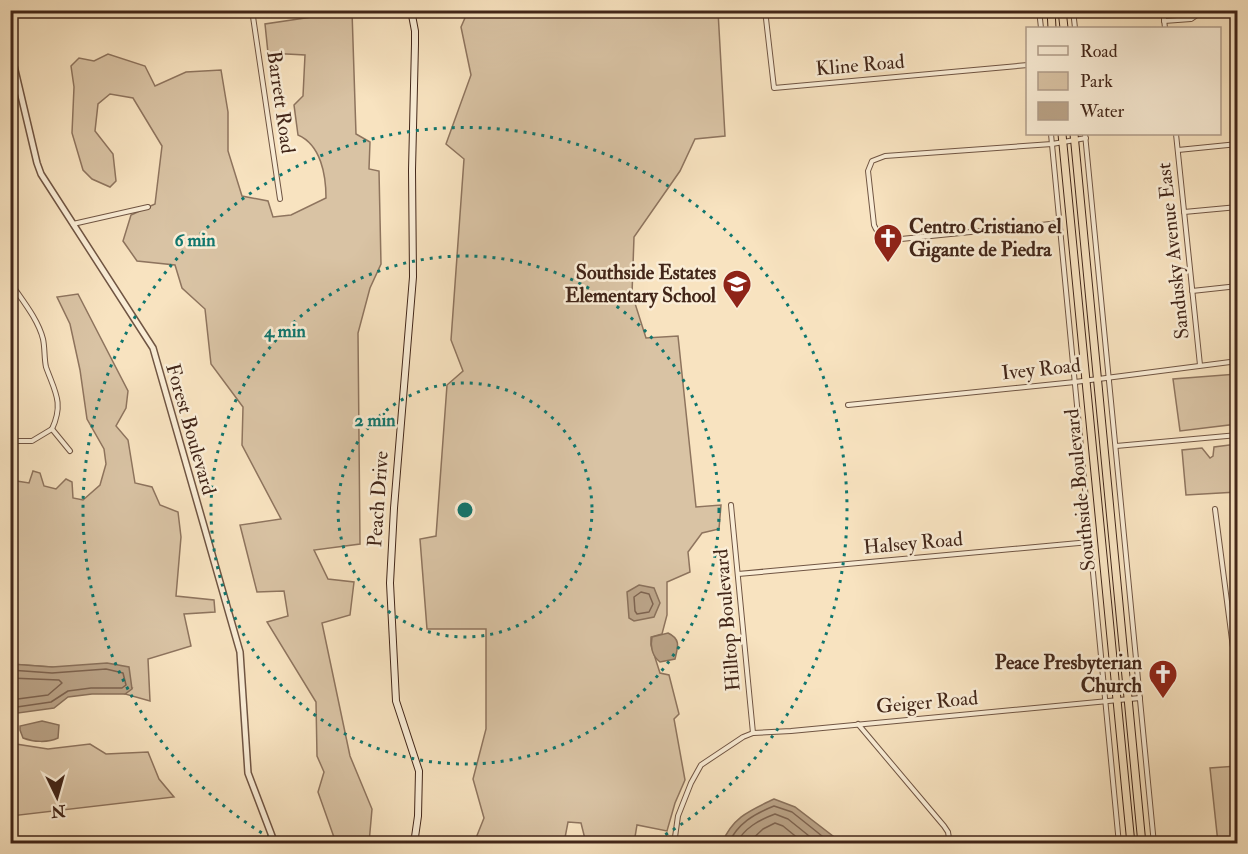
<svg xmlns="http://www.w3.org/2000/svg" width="1248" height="854" viewBox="0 0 1248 854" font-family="'IM FELL Double Pica',serif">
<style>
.green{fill:#d9c3a4;stroke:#8e745e;stroke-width:1.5}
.water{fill:#baa387;stroke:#8a715b;stroke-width:1.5}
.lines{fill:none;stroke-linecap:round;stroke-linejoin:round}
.shore{stroke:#7e6450;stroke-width:1.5}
.minor-casing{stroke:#705543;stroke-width:6}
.tertiary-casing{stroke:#705543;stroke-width:8}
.secondary-casing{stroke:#422619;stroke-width:8}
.trunk-casing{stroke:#422619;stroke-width:9}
.minor{stroke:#faedd6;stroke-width:4}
.tertiary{stroke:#faedd6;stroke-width:5}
.secondary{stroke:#faedd6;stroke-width:6}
.trunk{stroke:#f8e3c0;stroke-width:7}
.ring{fill:none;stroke:#0f766e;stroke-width:3;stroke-dasharray:3 6}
.labels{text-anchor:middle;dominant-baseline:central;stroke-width:5;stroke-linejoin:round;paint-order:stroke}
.street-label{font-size:20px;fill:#422619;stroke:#faedd6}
.poi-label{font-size:20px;font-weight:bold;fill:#422619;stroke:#faedd6;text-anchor:end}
.centre{fill:#0f766e;stroke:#faedd6;stroke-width:3}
.ring-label{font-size:18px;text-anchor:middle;font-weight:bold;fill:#0f766e;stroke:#faedd6;stroke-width:5;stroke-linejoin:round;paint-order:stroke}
</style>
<rect width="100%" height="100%" fill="#f8e3c0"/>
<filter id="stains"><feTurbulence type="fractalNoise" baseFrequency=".00333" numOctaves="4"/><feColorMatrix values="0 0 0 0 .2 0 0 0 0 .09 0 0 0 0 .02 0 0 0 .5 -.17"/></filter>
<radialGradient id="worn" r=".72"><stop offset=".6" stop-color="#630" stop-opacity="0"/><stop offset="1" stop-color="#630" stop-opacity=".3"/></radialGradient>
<g class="green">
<path d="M352,11L356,134L370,142L369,169L379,171L381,264L370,288L358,333L360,544L314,550L328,579L354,582L350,615L322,623L350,756L372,809L369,843H336L318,792L324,772L317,756L316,702L267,622L288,616L284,591L257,592L240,525L281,519L242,445L243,407L211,364L205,309L182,288L175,265L137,261L123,241L131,215L155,204L162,146L133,98L110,94L98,104L95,131L113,154L116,181L110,187L92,179L83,170L72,133L74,87L71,66L79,58L94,61L108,54L145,66L155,86L186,72L221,70L228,112V151L242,196L268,201L273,217L291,215L326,198C326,175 321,145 298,135L294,105L303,96L305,55L268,53L265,24Z"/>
<polygon points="468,11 718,11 725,136 695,139 680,171 634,237 632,294 646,338 678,336 696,507 721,505 719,529 702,533 688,552 690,572 667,582 667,615 662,634 651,637 651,645 660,673 669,675 679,714 674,719 685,780 675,803 667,831 637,825 634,843 586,843 581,823 568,822 564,843 474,843 484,818 473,779 486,729 486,629 427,629 420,539 436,536 447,385 463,371 451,340 464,159 446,144 471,75 461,27"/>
<polygon points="78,294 128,391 126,408 116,426 128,440 135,483 152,487 160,505 178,512 181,537 176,596 214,600 215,612 184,614 191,646 148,659 150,701 125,694 132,688 52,667 11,664 10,480 29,483 33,471 40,473 44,486 56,489 66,479 72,482 73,498 83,500 100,485 106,464 104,449 87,419 80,370 70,324 57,297"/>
<polygon points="1237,374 1235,394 1237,424 1180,431 1173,379"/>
<polygon points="1237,444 1237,492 1186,495 1182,450 1202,448 1210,458 1213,456 1214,447"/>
<polygon points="11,717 16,744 48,749 90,744 106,754 148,752 159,779 174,797 11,816"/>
<polygon points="1237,766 1237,777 1235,776 1233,808 1237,812 1237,843 1218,843 1210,768"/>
</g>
<g class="water">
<polygon points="639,585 654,588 660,603 654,617 634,621 629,618 627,592"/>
<path d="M668,633C681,639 678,647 675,659L660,662C652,656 650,646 652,637Z"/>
<polygon points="107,663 129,667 132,689 125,694 92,694 68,697 54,708 11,714 11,664 52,667"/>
<path d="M42,721L59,725L58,738C48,743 33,742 23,738L20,730V726Z"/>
<path d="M774,799L795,807L842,843H722C733,817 749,811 774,799Z"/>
</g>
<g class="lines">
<g class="shore">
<polygon points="641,592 649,594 653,604 649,612 637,614 635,611 634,597"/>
<polyline points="10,670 52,673 106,669 123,673 126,685 122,688 91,688 68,691 51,702 10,708"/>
<polyline points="10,678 59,680 62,683 48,695 10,700"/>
<path d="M728,844C738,823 754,814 774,806L792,812L832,844"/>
<path d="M736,844C744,828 759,820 775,814L788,819L819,844"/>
<polyline points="747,844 763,829 775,823 783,826 805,844"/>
</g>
<g class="minor-casing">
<g id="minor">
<polyline points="252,10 280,199"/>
<polyline points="765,10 774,88 1028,65"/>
<polyline points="1039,10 1041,28"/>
<polyline points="1073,10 1075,28"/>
<polyline points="1163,10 1165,28"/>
<polyline points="1164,21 1191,19 1204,10"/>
<polyline points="1051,134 1119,844"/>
<polyline points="1085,134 1154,844"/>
<polyline points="1176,134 1200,365"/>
<polyline points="1178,150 1238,144"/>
<polyline points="1184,212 1238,207"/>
<path d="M1060,223L891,240C881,237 878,234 874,225L868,171L872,161L885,156L1052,144L1086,138"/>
<polyline points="73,224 148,207"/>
<path d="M10,282C22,300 38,319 43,339C45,348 44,358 46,367C55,392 64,403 52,429"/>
<polyline points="1192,291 1238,286"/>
<polyline points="848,405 1075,382 1238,361"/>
<polyline points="52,429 70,451"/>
<polyline points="10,441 32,441 52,429"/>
<polyline points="1116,446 1238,435"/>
<polyline points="731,505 753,733"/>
<polyline points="1215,509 1238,686"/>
<polyline points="738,574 1090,542"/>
<polyline points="858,724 944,826 948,832 950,844"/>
<polyline points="674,844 678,816 691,783 701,765 743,737 753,733 791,731 1140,698"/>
</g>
</g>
<g class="tertiary-casing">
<polyline id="tertiary" points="10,49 37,163 41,174 153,348 240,652 248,773 275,844"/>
</g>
<g class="secondary-casing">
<polyline id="secondary" points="411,10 415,31 415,44 412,170 413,277 394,508 390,583 396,701 419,771 418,816 414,844"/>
</g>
<g class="trunk-casing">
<g id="trunk">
<polyline points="1051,10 1052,28"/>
<polyline points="1062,10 1064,28"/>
<polyline points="1062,134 1131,844"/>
<polyline points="1074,134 1142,844"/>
</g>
</g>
<use href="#minor" class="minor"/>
<use href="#tertiary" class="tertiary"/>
<use href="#secondary" class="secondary"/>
<use href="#trunk" class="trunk"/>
</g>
<g class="ring">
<circle cx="465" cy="510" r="127"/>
<circle cx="465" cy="510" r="254"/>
<path d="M277 842A382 382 0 1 1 653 842"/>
</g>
<defs>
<g id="church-pin" transform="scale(1.5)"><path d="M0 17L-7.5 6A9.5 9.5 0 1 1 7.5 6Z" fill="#8f2418" stroke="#faedd6"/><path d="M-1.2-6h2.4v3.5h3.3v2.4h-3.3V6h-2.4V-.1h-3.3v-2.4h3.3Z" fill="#fff"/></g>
<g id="school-pin" transform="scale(1.5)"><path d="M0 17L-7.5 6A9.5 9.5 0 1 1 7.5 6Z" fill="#8f2418" stroke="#faedd6"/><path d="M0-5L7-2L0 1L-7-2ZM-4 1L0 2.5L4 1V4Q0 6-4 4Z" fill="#fff"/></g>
</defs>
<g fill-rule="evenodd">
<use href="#church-pin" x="888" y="238"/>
<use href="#school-pin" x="737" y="284"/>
<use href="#church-pin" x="1163" y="674"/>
</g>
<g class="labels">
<g class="street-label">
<text transform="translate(860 65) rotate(-5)">Kline Road</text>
<text transform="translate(281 102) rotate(82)">Barrett Road</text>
<text transform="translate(1173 251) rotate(-96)">Sandusky Avenue East</text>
<text transform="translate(1041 369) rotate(-6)">Ivey Road</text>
<text transform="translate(191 429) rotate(74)">Forest Boulevard</text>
<text transform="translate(1080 490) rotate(-96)">Southside Boulevard</text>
<text transform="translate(378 499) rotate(-86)">Peach Drive</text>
<text transform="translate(913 543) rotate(-5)">Halsey Road</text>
<text transform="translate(727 620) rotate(-95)">Hilltop Boulevard</text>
<text transform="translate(927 702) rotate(-5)">Geiger Road</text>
</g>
<g class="poi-label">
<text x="909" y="226" text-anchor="start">Centro Cristiano el<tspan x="909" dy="23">Gigante de Piedra</tspan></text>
<text x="716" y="272">Southside Estates<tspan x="716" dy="23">Elementary School</tspan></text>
<text x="1142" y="662">Peace Presbyterian<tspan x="1142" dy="23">Church</tspan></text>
</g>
</g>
<circle cx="465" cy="510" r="9" class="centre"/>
<g class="ring-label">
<text x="195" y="246">6 min</text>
<text x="285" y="337">4 min</text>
<text x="375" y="426">2 min</text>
</g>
<rect width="1248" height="854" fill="none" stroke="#f8e3c0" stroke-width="36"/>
<rect x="12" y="12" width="1224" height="830" fill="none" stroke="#422619" stroke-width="3"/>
<rect x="18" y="18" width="1212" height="818" fill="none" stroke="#422619" stroke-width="1.5"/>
<rect x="1026" y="27" width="195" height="108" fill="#faedd6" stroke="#b09d8a" stroke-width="1.5"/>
<rect x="1038" y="46" width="30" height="9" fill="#faedd6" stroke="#b09d8a" stroke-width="1.5"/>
<text x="1080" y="57" font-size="18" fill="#422619">Road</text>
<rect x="1038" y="72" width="30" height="18" fill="#d9c3a4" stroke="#b09d8a" stroke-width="1.5"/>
<text x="1080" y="87" font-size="18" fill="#422619">Park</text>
<rect x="1038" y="102" width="30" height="18" fill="#baa387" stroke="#b09d8a" stroke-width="1.5"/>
<text x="1080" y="117" font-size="18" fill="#422619">Water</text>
<g transform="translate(57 797) rotate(175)" stroke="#faedd6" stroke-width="4.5" paint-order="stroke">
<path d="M0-4.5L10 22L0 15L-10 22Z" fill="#422619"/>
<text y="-9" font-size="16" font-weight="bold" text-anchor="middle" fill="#422619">N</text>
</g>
<rect width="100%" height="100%" filter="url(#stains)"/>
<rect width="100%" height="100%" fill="url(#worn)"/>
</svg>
